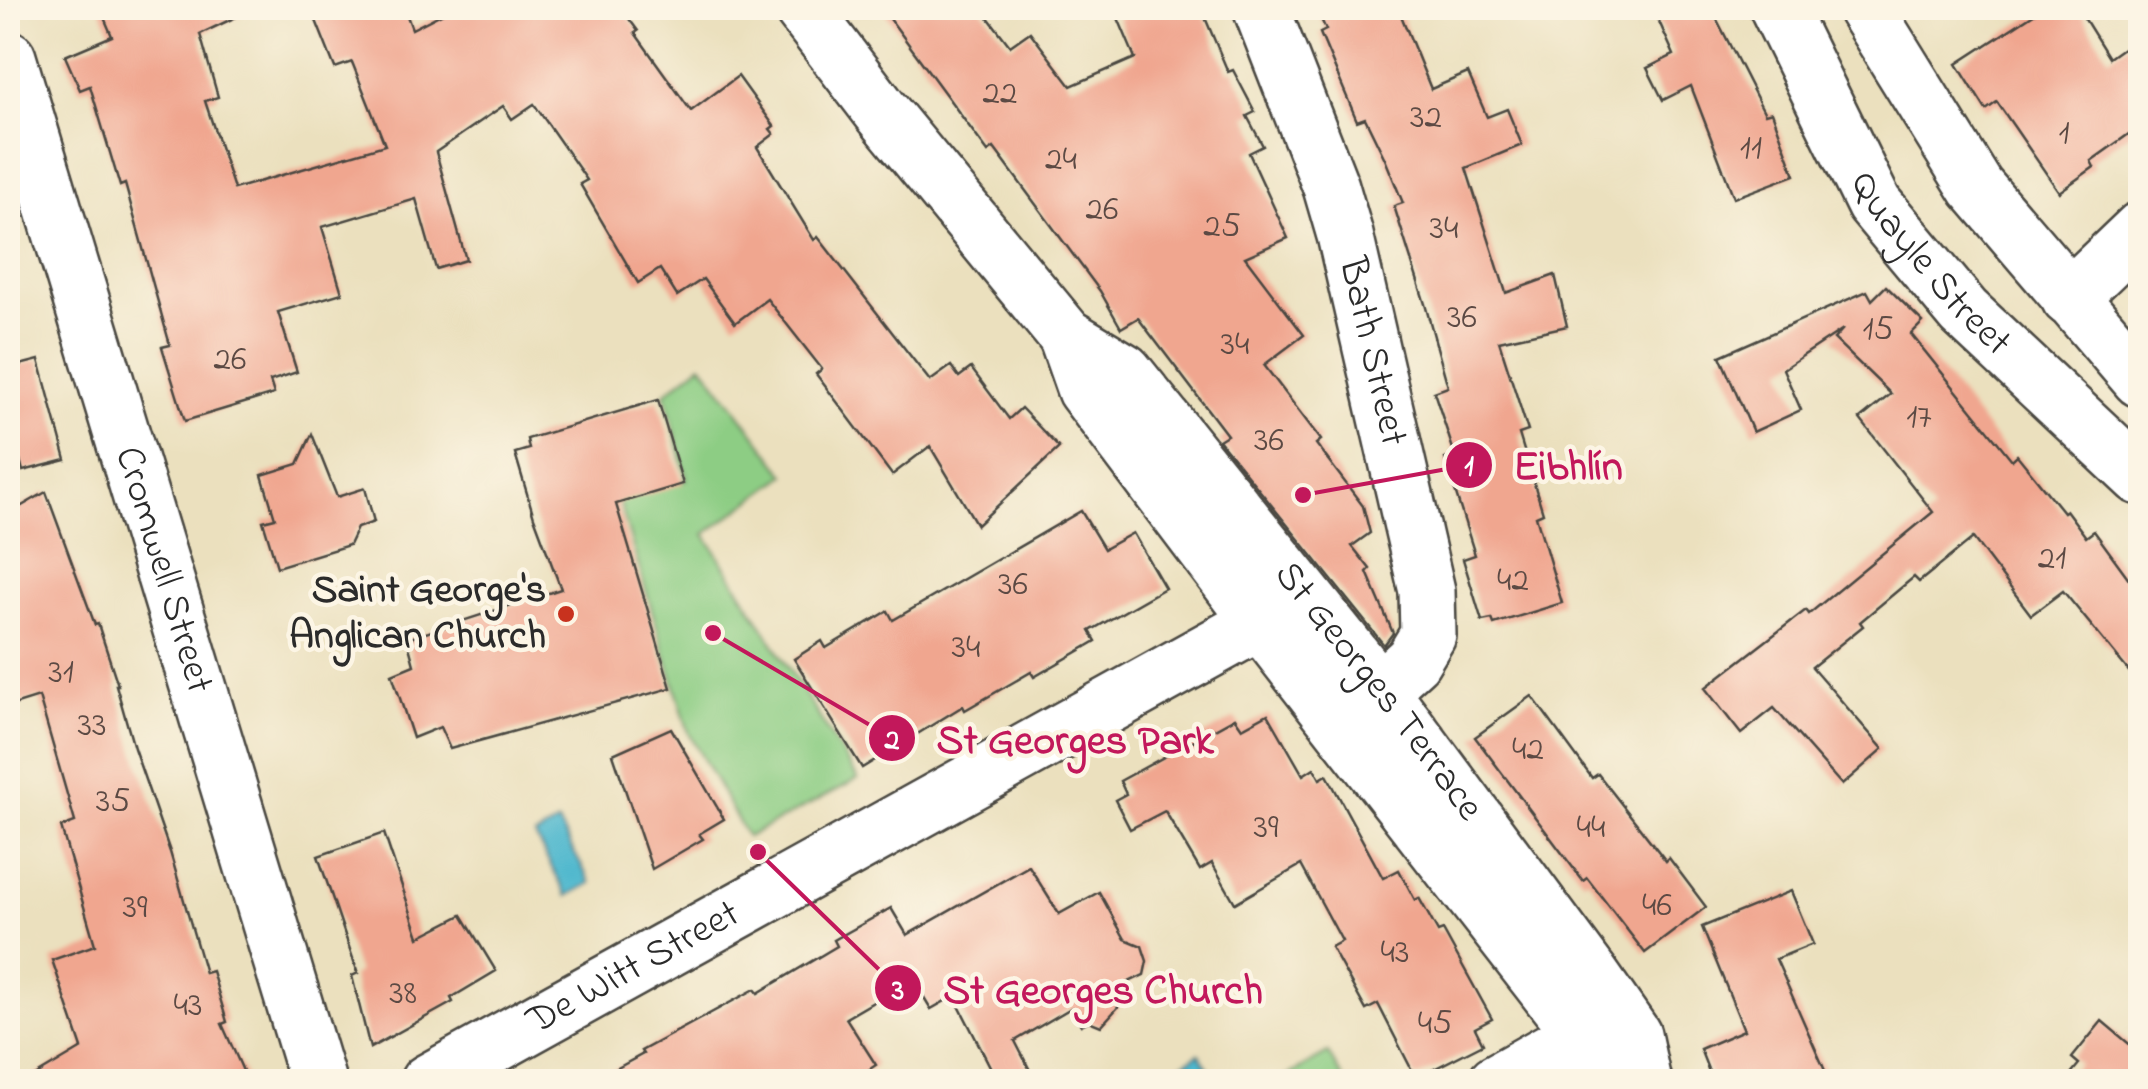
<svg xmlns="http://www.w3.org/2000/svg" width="2148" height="1089" viewBox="0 0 2148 1089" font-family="'Indie Flower',sans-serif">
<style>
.green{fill:#8dcd84;stroke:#5c7c58;stroke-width:2.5}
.water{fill:#50b8ce;stroke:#3e727c;stroke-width:2.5}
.building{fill:#f0a68f}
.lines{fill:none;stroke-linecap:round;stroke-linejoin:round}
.minor-casing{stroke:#484641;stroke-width:60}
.minor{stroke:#fff;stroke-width:55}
.poi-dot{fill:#c8321e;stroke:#fcf5e5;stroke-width:4}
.labels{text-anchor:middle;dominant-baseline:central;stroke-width:9;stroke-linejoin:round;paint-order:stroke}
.number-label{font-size:35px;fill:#5c4a44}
.street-label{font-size:40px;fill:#2b2b2b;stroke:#fcf5e5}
.poi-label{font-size:40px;font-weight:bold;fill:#2b2b2b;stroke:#fcf5e5;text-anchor:end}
.leader{fill:none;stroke:#c2185b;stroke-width:4}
.callout-dot{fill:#c2185b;stroke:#fcf5e5;stroke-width:4}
.mark-label{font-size:30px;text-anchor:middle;font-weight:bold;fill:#fff}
.callout-label{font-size:42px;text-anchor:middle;font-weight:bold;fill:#c2185b;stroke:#fcf5e5;stroke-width:9;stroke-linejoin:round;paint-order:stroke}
</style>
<rect width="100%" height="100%" fill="#fcf5e5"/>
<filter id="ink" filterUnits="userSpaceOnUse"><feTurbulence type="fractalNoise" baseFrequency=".01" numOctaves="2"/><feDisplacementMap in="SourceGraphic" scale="20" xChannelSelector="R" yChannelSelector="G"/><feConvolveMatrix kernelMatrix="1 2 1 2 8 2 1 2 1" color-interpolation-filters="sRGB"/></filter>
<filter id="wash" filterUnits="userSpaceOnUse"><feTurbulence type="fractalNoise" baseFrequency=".0048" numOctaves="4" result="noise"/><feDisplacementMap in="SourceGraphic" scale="40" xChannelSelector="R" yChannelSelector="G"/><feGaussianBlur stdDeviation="2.25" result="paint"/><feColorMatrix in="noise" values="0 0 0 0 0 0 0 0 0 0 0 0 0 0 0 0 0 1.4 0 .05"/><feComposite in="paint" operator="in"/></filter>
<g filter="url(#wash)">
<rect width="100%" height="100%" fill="#ebe0be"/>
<g class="green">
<polygon points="702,364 786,475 705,534 858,779 747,837 689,733 619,501 687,480 665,393"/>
<polygon points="1328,1053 1344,1081 1278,1081"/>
</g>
<g class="water">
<polygon points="558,823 591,883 567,896 535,836"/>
<polygon points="1199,1054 1216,1081 1155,1081"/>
</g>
<g id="blocks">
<g class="building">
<polygon points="100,8 255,8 200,34 218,97 205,101 234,189 385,145 352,62 335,68 311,8 404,8 412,29 453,8 621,8 638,31 635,33 691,111 738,76 774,126 770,129 774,134 757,147 814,240 818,237 930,381 951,366 959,377 971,368 1009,419 1021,408 1059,448 977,525 930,446 892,475 816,374 822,369 767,299 735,323 703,279 677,296 660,269 638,283 580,184 587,180 534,104 512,119 503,106 436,152 466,260 436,269 416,199 322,227 342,293 278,312 297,372 270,381 274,394 185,421 162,347 170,345 125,184 120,186 90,86 80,90 65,56 112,36"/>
<polygon points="882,8 981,8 1010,46 1030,32 1071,86 1135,58 1118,18 1143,8 1201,8 1228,72 1233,70 1255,112 1247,116 1263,146 1249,153 1288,238 1245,257 1304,335 1264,365 1321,440 1316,444 1363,506 1370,533 1352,546 1370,569 1367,572 1393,633 1384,645 1219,440 1227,435 1138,318 1121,328 1100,291 994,148 988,152"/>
<polygon points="1316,8 1398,8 1431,89 1468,73 1487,117 1507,109 1522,145 1466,168 1506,293 1555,275 1567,326 1499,341 1528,431 1519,434 1543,513 1536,516 1562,603 1494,624 1492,619 1482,621 1463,559 1475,555 1445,459 1455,455 1434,392 1448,387 1425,304 1394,206 1403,203 1385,159 1365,118 1357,121 1320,33 1326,30"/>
<polygon points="1653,8 1711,8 1765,114 1772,112 1795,175 1734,198 1691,86 1663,100 1647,68 1674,55"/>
<polygon points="2043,8 2078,8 2109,58 2140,36 2140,126 2091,161 2094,167 2059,192 1997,102 1986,110 1957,64"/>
<polygon points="1886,286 1923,322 1911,334 2012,460 2017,455 2063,512 2066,510 2086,537 2094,531 2140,594 2140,685 2063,591 2031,615 1973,538 1919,582 1914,577 1860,622 1863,626 1812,667 1883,749 1842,785 1774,708 1741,734 1705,688 1806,610 1809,614 1933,512 1860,419 1891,394 1834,339 1843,329 1783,369 1801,410 1753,432 1720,356 1867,291 1872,300"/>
<polygon points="39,360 66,460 23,471 16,444 8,446 8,368"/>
<polygon points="658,400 683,484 616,504 671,688 450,749 440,727 413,738 392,674 414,665 407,639 561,589 534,517 515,453 529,449 527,439"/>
<polygon points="312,434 337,497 365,488 374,522 357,528 349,545 277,567 263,521 275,518 262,475 298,464"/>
<polygon points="46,492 95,625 98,624 118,685 116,685 134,748 170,852 205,973 212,971 227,1022 222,1024 248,1082 25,1082 82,1048 52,960 95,945 61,827 75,822 39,697 14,705 8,684 8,514"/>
<polygon points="1081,511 1104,549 1133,533 1165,588 1090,631 1096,641 1034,677 1031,672 965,710 963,706 862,768 794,659 822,641 826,648 888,611 893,620"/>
<polygon points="1532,696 1592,778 1598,774 1666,861 1669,858 1706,907 1645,953 1587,878 1583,881 1475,737"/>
<polygon points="1268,714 1303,775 1314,768 1320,779 1327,775 1383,878 1399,870 1415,900 1419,898 1438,932 1443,930 1492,1019 1475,1028 1483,1044 1416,1078 1378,1004 1366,1010 1331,947 1342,941 1301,865 1235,903 1212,863 1200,870 1165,811 1130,829 1115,800 1126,794 1120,781 1235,718 1242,728"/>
<polygon points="671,728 724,819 699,834 703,839 652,869 613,754"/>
<polygon points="384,833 419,937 462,915 496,971 451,998 453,1002 370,1048 352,976 358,973 318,856"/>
<polygon points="1029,866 1059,914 1099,892 1125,939 1142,946 1147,961 1144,975 1114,989 1120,1005 1101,1026 1089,1021 1081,1025 1071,1008 1015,1041 1036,1082 998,1082 954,996 931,1009 913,979 846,1018 876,1065 850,1082 592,1082 643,1054 641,1051 755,989 758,993 837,946 834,940 891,908 907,935"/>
<polygon points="1791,891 1813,944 1776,959 1830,1082 1713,1082 1700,1049 1744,1030 1702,927"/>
<polygon points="2102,1021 2140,1053 2140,1082 2064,1082 2079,1064 2072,1058"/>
</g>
</g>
</g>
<g filter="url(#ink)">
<use href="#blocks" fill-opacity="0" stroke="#484641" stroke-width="2.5"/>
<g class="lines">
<g class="minor-casing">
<g id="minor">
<path id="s1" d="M802,8L880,110L1066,336L1124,371L1380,690L1589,972L1633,1035L1643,1082"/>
<path id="s2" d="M1261,8L1331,187L1345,235L1427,591L1428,635L1413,660L1380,690"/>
<path id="s3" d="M1778,8L1874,204L1964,312L2140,477"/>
<polyline points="1865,8 1976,187 2140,379"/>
<path id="s4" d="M8,58L318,1082"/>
<polyline points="2069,298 2140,230"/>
<polyline points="1066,336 1085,390 1260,622 1581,1034 1611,1082"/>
<path id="s5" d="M428,1082L1260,622"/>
<polyline points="1496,1082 1581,1034"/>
</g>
</g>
<use href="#minor" class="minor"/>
</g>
</g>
<circle class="poi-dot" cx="566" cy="614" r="10"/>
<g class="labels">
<g class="number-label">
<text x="1000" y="94">22</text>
<text x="1426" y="118">32</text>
<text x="2064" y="134">1</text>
<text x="1751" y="149">11</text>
<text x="1061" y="160">24</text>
<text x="1102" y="210">26</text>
<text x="1222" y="227">25</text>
<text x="1444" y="229">34</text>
<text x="1462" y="318">36</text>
<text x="1878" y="330">15</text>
<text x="1235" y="345">34</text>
<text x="230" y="360">26</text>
<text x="1919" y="418">17</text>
<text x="1269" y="441">36</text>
<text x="2052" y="559">21</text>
<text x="1513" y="581">42</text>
<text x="1013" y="585">36</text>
<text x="966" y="648">34</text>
<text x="61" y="673">31</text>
<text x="92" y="726">33</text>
<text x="1528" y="750">42</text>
<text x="113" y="802">35</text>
<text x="1266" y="828">39</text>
<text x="1591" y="828">44</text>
<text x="1657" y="906">46</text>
<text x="135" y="908">39</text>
<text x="1395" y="953">43</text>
<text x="403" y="994">38</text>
<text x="188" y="1006">43</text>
<text x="1435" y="1024">45</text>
</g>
<g class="street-label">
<text stroke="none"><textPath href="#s3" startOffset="300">Quayle Street</textPath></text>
<text stroke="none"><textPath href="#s2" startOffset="362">Bath Street</textPath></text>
<text stroke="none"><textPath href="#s4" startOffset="535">Cromwell Street</textPath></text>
<text stroke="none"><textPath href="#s1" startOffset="898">St Georges Terrace</textPath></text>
<text stroke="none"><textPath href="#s5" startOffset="235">De Witt Street</textPath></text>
</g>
<g class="poi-label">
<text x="546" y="591">Saint George's<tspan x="546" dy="46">Anglican Church</tspan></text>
</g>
</g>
<path class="leader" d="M1303 495L1469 465M713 633L892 738M758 852L898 988"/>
<g class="callout-dot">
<circle cx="1303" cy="495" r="10"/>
<circle cx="713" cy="633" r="10"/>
<circle cx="758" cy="852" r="10"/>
<circle cx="1469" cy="465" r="25"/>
<circle cx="892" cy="738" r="25"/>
<circle cx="898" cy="988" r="25"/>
</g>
<g class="mark-label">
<text x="1469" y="475">1</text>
<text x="892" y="749">2</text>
<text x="898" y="999">3</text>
</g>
<g class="callout-label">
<text x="1568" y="479">Eibhlín</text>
<text x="1075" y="753">St Georges Park</text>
<text x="1103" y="1003">St Georges Church</text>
</g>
<rect width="2148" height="1089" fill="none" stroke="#fcf5e5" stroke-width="40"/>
</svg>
